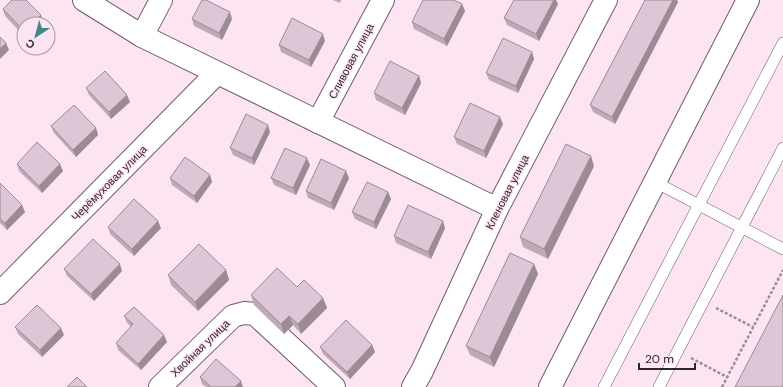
<svg xmlns="http://www.w3.org/2000/svg" width="783" height="387" viewBox="0 0 783 387" font-family="'DM Sans',sans-serif">
<style>
.lines{fill:none;stroke-linecap:round;stroke-linejoin:round}
.service-casing{stroke:#705c69;stroke-width:12}
.minor-casing{stroke:#705c69;stroke-width:24}
.path{stroke:#9c8c96;stroke-width:2.5;stroke-dasharray:3 2;stroke-linecap:butt}
.service{stroke:#fff;stroke-width:11}
.minor{stroke:#fff;stroke-width:22}
.wall{fill:#beaab7}
.shaded-wall{fill:#9b8b95}
.building{fill:#ddc6d5;stroke:#9b8b95}
.labels{text-anchor:middle;dominant-baseline:central;stroke-width:3;stroke-linejoin:round;paint-order:stroke}
.street-label{font-size:11px;fill:#2d252a;stroke:#fce4f3}
</style>
<rect width="100%" height="100%" fill="#fce4f3"/>
<g class="lines">
<g class="service-casing">
<g id="service">
<polyline points="655,182 783,249"/>
<polyline points="604,387 783,43"/>
<polyline points="659,387 783,148"/>
</g>
</g>
<g class="minor-casing">
<g id="minor">
<polyline points="84,0 142,36 497,209"/>
<polyline points="142,36 161,0"/>
<polyline points="318,122 383,0"/>
<polyline points="0,293 217,73"/>
<polyline points="160,387 233,316 244,313 255,314 334,387"/>
<polyline points="413,387 422,371 497,209 606,0"/>
<polyline points="550,387 748,0"/>
</g>
</g>
<g class="path">
<polyline points="716,308 753,327"/>
<polyline points="691,358 727,377"/>
<polyline points="722,387 783,270"/>
</g>
<use href="#service" class="service"/>
<use href="#minor" class="minor"/>
</g>
<g class="wall">
<polygon points="333,0 341,0 340,3"/>
<polygon points="645,0 677,0 678,2 615,124 593,112 590,105"/>
<polygon points="462,4 465,11 447,46 414,29 412,22"/>
<polygon points="558,4 539,41 507,25 504,18"/>
<polygon points="3,9 43,22 42,24 24,24 24,36 5,16"/>
<polygon points="192,19 232,19 222,40 194,26"/>
<polygon points="325,41 311,67 281,52 279,45"/>
<polygon points="532,52 534,59 518,93 489,80 486,73"/>
<polygon points="419,76 421,83 405,115 376,100 374,93"/>
<polygon points="86,88 130,102 111,119 89,95"/>
<polygon points="503,124 486,158 457,144 454,137"/>
<polygon points="51,126 96,128 98,135 76,157 54,133"/>
<polygon points="270,132 254,165 233,155 230,148"/>
<polygon points="17,164 63,171 42,193 19,171"/>
<polygon points="310,165 296,195 274,185 271,178"/>
<polygon points="594,166 548,259 523,247 520,237"/>
<polygon points="210,175 212,182 197,203 172,185 170,178"/>
<polygon points="349,178 334,210 308,198 306,191"/>
<polygon points="0,183 25,212 7,230 0,223"/>
<polygon points="388,192 391,199 376,229 355,219 352,212"/>
<polygon points="108,227 161,228 134,256 110,234"/>
<polygon points="445,228 431,259 396,243 394,236"/>
<polygon points="534,264 538,274 494,367 470,355 466,346"/>
<polygon points="64,269 122,271 94,301 67,276"/>
<polygon points="226,270 229,280 198,311 171,285 168,275"/>
<polygon points="297,287 323,298 327,308 301,334 293,325 284,334 254,305 251,295"/>
<polygon points="124,316 167,342 141,370 118,350 116,343 131,327 127,323"/>
<polygon points="15,327 64,335 42,357 18,334"/>
<polygon points="372,345 375,352 350,379 323,354 320,347"/>
<polygon points="200,377 243,387 206,387 202,384"/>
</g>
<g class="shaded-wall">
<polygon points="554,0 556,0 558,4 539,41 536,34"/>
<polygon points="673,0 677,0 678,2 615,124 612,117"/>
<polygon points="462,4 465,11 447,46 444,39"/>
<polygon points="230,12 232,19 222,40 219,33"/>
<polygon points="41,15 43,22 42,24 32,24"/>
<polygon points="323,34 325,41 311,67 309,60"/>
<polygon points="6,43 9,50 0,59 0,49"/>
<polygon points="532,52 534,59 518,93 516,86"/>
<polygon points="419,76 421,83 405,115 402,108"/>
<polygon points="127,95 130,102 111,119 109,112"/>
<polygon points="500,117 503,124 486,158 484,151"/>
<polygon points="268,125 270,132 254,165 252,158"/>
<polygon points="96,128 98,135 76,157 73,150"/>
<polygon points="591,156 594,166 548,259 544,249"/>
<polygon points="307,158 310,165 296,195 293,188"/>
<polygon points="60,164 63,171 42,193 39,186"/>
<polygon points="346,171 349,178 334,210 331,203"/>
<polygon points="210,175 212,182 197,203 194,196"/>
<polygon points="388,192 391,199 376,229 374,222"/>
<polygon points="22,205 25,212 7,230 5,223"/>
<polygon points="158,221 161,228 134,256 132,249"/>
<polygon points="443,221 445,228 431,259 428,252"/>
<polygon points="120,264 122,271 94,301 91,294"/>
<polygon points="534,264 538,274 494,367 490,357"/>
<polygon points="226,270 229,280 198,311 195,302"/>
<polygon points="323,298 327,308 301,334 298,324"/>
<polygon points="289,316 293,325 284,334 281,324"/>
<polygon points="61,328 64,335 42,357 40,350"/>
<polygon points="164,335 167,342 141,370 138,364"/>
<polygon points="372,345 375,352 350,379 347,372"/>
<polygon points="241,381 243,387 235,387"/>
</g>
<g class="building">
<polygon points="12,0 26,0 41,15 32,24 24,24 24,31 3,9"/>
<polygon points="202,0 206,0 230,12 219,33 192,19"/>
<polygon points="423,0 454,0 462,4 444,39 412,22"/>
<polygon points="514,0 554,0 536,34 504,18"/>
<polygon points="645,0 673,0 612,117 590,105"/>
<polygon points="292,18 323,34 309,60 279,45"/>
<polygon points="0,37 6,43 0,49"/>
<polygon points="503,38 532,52 516,86 486,73"/>
<polygon points="390,61 419,76 402,108 374,93"/>
<polygon points="105,71 127,95 109,112 86,88"/>
<polygon points="470,103 500,117 484,151 454,137"/>
<polygon points="74,105 96,128 73,150 51,126"/>
<polygon points="246,114 268,125 252,158 230,148"/>
<polygon points="37,142 60,164 39,186 17,164"/>
<polygon points="566,144 591,156 544,249 520,237"/>
<polygon points="285,148 307,158 293,188 271,178"/>
<polygon points="185,157 210,175 194,196 170,178"/>
<polygon points="321,159 346,171 331,203 306,191"/>
<polygon points="367,182 388,192 374,222 352,212"/>
<polygon points="0,183 22,205 5,223 0,219"/>
<polygon points="134,199 158,221 132,249 108,227"/>
<polygon points="408,205 443,221 428,252 394,236"/>
<polygon points="93,239 120,264 91,294 64,269"/>
<polygon points="199,244 226,270 195,302 168,275"/>
<polygon points="510,253 534,264 490,357 466,346"/>
<polygon points="277,268 297,287 304,280 323,298 298,324 289,316 281,324 251,295"/>
<polygon points="783,295 783,387 735,387"/>
<polygon points="37,305 61,328 40,350 15,327"/>
<polygon points="134,307 164,335 138,364 116,343 133,324 124,316"/>
<polygon points="346,320 372,345 347,372 320,347"/>
<polygon points="216,359 241,381 235,387 211,387 200,377"/>
<polygon points="77,377 87,387 67,387"/>
</g>
<g class="labels">
<g class="street-label">
<text transform="translate(351 61) rotate(-62)">Сливовая улица</text>
<text transform="translate(109 183) rotate(-45)">Черёмуховая улица</text>
<text transform="translate(507 192) rotate(-63)">Кленовая улица</text>
<text transform="translate(200 348) rotate(-44)">Хвойная улица</text>
</g>
</g>
<g transform="translate(36 36) rotate(216)"><circle r="19" fill="#fce4f3" stroke="#a998a3"/>
<path d="M0-3L7 15L0 10L-7 15Z" fill="#3e878a"/>
<text y="-6" font-size="11" font-weight="bold" text-anchor="middle" fill="#2d252a">С</text>
</g>
<path d="M639 363v6h56v-6" fill="none" stroke="#2d252a" stroke-width="2"/>
<text x="645" y="363" font-size="12" fill="#2d252a" stroke="#fce4f3" stroke-width="3" paint-order="stroke">20 m</text>
</svg>
